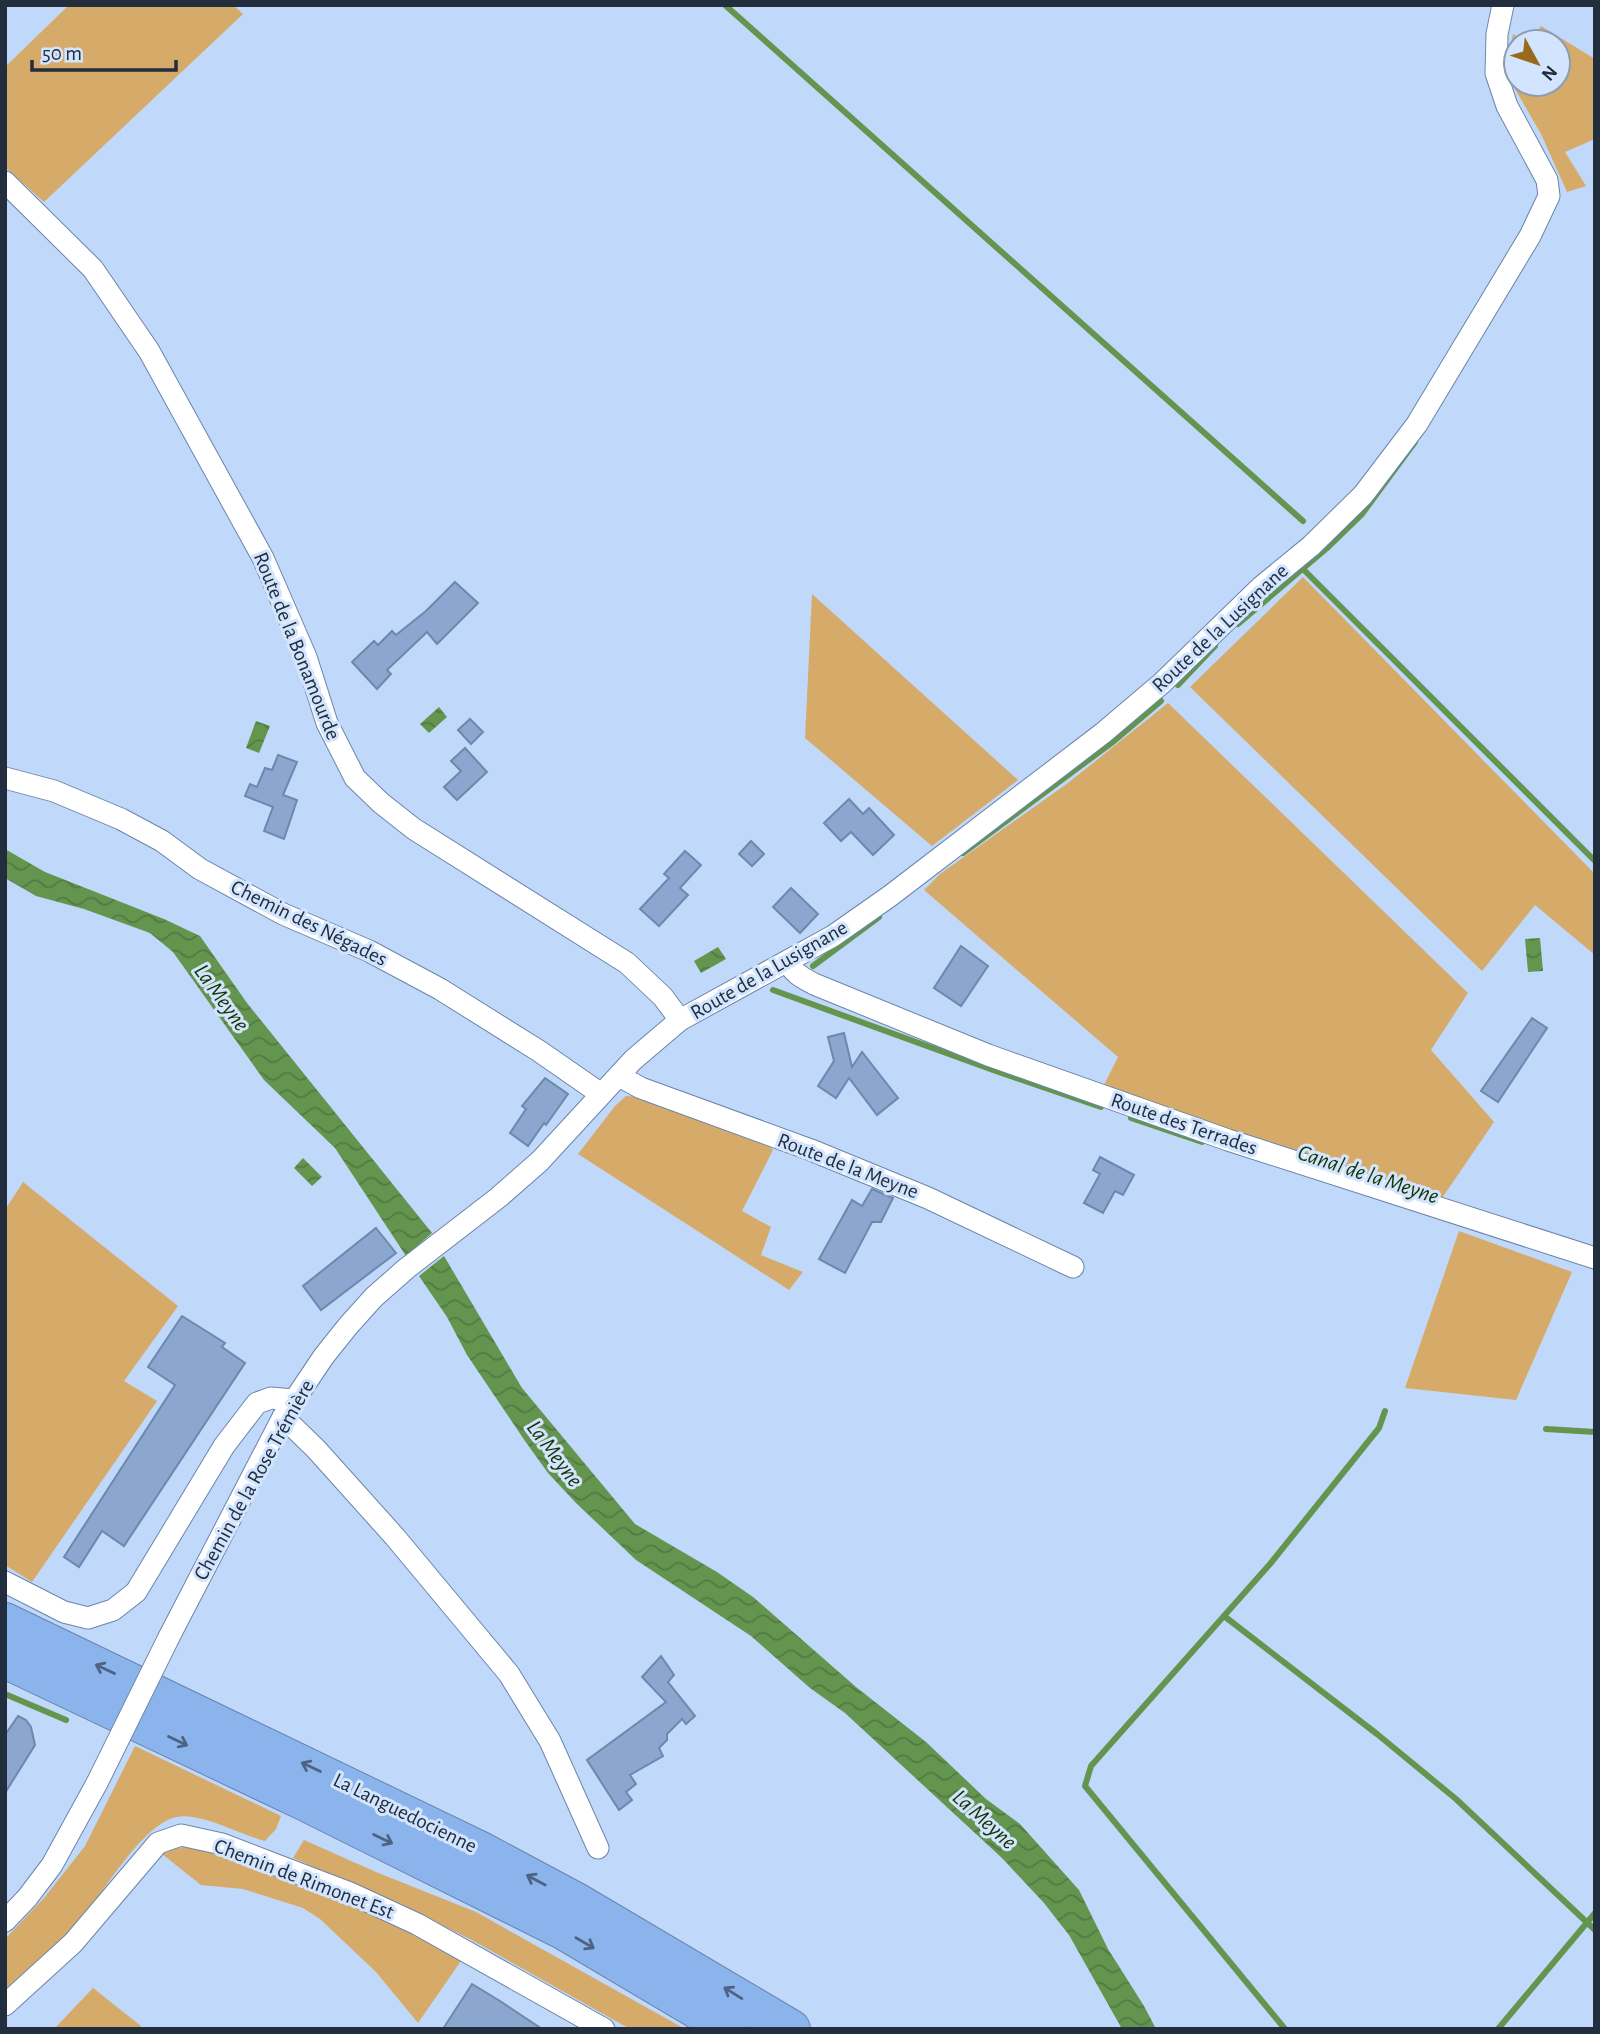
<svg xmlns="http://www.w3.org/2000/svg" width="1600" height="2034" viewBox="0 0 1600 2034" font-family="'Alegreya Sans',sans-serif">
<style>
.grass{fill:#d6ab69}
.water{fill:url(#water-waves)}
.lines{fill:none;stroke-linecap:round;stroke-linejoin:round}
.stream{stroke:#64954f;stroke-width:6}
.building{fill:#8ba7cf;stroke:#6d88ae;stroke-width:2}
.street-casing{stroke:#6a85ab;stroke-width:23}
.highway-casing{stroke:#6785af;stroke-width:40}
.street{stroke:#fff;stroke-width:21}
.highway{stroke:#8cb4ec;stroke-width:38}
.street-bridge-casing{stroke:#6a85ab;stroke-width:23;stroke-linecap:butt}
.street-bridge{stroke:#fff;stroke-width:21}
.oneway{stroke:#4c6383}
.labels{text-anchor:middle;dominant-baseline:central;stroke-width:6;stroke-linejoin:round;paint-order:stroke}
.street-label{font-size:21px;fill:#222d3d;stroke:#d3e5fe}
.water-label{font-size:23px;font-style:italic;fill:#143502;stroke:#d3e5fe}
</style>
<defs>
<pattern id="water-waves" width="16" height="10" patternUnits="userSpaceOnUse" patternTransform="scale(1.75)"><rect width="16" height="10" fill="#64954f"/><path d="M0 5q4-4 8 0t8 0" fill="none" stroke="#527a43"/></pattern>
</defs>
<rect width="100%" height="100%" fill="#c0d8f9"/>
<g class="grass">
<polygon points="69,5 233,5 243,14 44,202 5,167 5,67"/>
<polygon points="1541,26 1595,59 1595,139 1565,152 1586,186 1567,192 1541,134 1511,82 1510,51 1513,34 1527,42 1516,42 1516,84 1558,84 1558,42 1529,42"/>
<polygon points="1303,577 1595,874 1595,955 1535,905 1482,971 1190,687"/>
<polygon points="812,594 1018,780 932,846 805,738"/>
<polygon points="1168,703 1468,993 1431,1050 1494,1122 1440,1201 1132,1099 1104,1085 1118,1057 924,890 940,874 1068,783"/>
<polygon points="626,1096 641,1097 765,1143 773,1150 742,1211 771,1227 761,1255 803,1272 789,1290 578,1154 615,1106"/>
<polygon points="23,1182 178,1306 124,1381 157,1401 32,1582 5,1565 5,1210"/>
<polygon points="1459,1231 1572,1272 1516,1400 1405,1388"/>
<path d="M135,1746L281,1816L276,1829L265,1841C241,1835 200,1812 177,1817C143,1823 106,1890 83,1916C59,1943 33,1968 5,1991V1939L44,1898L85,1846Z"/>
<polygon points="304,1840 376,1872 476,1912 685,2029 630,2029 470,1939 399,1904 293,1858"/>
<polygon points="195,1846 219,1851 393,1922 463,1958 418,2023 376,1972 320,1919 303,1908 243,1889 201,1885 162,1854 176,1848"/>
<polygon points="93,1988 141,2026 141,2029 54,2029"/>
</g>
<g class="water">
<polygon points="439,707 447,717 429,733 420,724"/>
<polygon points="256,721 270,726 259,753 246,748"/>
<polygon points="5,849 45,872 164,919 200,936 247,1003 432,1233 406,1256 335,1148 264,1080 173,952 150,933 84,909 36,896 5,878"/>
<polygon points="1540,938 1543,971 1528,972 1525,939"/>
<polygon points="718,947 726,959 701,973 694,961"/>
<polygon points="303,1158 322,1177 312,1186 294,1168"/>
<polygon points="444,1256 522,1388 635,1524 717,1572 753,1597 856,1687 926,1742 986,1799 1020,1824 1079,1890 1108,1949 1144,2006 1156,2029 1122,2029 1069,1935 1044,1903 1002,1858 845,1713 810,1688 751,1636 636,1560 576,1503 548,1473 525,1441 467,1355 447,1317 419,1276"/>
</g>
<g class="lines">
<g class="stream">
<polyline points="725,5 1303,521"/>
<polyline points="1302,568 1595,861"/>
<polyline points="1238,624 1327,548 1362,514 1415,442"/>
<polyline points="1178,685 1215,646"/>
<polyline points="963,853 1114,741 1161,701"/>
<polyline points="813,966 879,917"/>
<polyline points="773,990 993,1070 1101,1107"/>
<polyline points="1131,1118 1202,1142"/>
<polyline points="1546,1429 1595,1432"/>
<polyline points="1224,1616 1377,1734 1456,1799 1595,1930"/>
<polyline points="5,1694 66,1720"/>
<polyline points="1285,2029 1085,1786 1091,1766 1270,1564 1379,1428 1385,1411"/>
<polyline points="1498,2029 1595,1913"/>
</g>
</g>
<g class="building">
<polygon points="455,582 478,603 437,644 427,632 387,670 391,674 377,689 352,662 374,641 378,645 392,631 396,635 426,611"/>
<polygon points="470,719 483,732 471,744 458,730"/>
<polygon points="465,748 487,772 457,800 444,787 461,771 451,761"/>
<polygon points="278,755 297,762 283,795 297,800 284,839 264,831 273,807 245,796 250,784 257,787 265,768 272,770"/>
<polygon points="849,799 863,814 869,808 894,835 873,855 851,832 841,841 824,823"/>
<polygon points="751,841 764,854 752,866 739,854"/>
<polygon points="685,851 701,865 680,888 688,895 659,926 640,909 669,878 664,874"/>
<polygon points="791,888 818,914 800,933 773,907"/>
<polygon points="961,946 988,966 961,1006 934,988"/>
<polygon points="1532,1018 1547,1028 1498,1102 1481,1091"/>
<polygon points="844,1033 852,1067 862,1052 898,1098 877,1115 849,1078 836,1098 818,1086 834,1061 828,1037"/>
<polygon points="545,1078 568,1094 546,1125 544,1123 528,1146 510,1133 526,1109 522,1106"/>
<polygon points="1100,1157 1134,1175 1123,1195 1115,1191 1103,1213 1084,1203 1100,1174 1093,1170"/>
<polygon points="872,1189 893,1198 881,1222 872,1222 845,1273 819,1259 852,1200 862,1206"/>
<polygon points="376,1228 396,1253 321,1310 303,1286"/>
<polygon points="182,1316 225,1343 222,1347 245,1363 124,1546 102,1531 79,1567 64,1557 175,1385 148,1367"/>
<polygon points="661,1656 674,1675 668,1682 695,1716 686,1724 682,1719 667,1734 667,1740 659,1748 663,1756 630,1775 636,1784 626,1792 632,1800 619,1810 587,1760 666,1702 642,1677"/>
<polygon points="18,1716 26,1720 31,1727 35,1745 5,1793 5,1735"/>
<polygon points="472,1984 500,2001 542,2029 443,2029"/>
</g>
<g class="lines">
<g class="street-casing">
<g id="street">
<polyline points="5,182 93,269 149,351 263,558 306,657 327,723 355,778 381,803 414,829 627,963 663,997 680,1020"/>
<polyline points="5,778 54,791 121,819 162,841 200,869 283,914 369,951 440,989 539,1051 601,1094"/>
<path d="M788,961C793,974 803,978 814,984L988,1055L1228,1140L1595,1258"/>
<polyline points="619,1076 641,1088 811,1150 928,1198 1073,1267"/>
<polyline points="283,1417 316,1449 395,1537 509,1674 550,1741 598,1848"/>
<polyline points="5,1582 64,1612 88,1618 113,1610 136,1592 224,1446 257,1403 271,1398 293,1400"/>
<polyline points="169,1637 283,1417 324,1356 348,1326 374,1297 407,1268 499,1197 540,1161 633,1060 680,1020 833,936 890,896 1103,733 1162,683 1261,587 1311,546 1363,495 1417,424 1530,236 1549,196 1547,180 1507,106 1496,73 1497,34 1503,5"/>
<polyline points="5,1921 27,1898 52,1865 97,1783"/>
<polyline points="5,2005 73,1943 158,1843 181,1835 222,1844 274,1864 350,1893 417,1924 604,2029"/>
</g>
</g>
<g class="highway-casing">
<g id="highway">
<polyline points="5,1622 479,1850 578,1903 791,2029"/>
<polyline points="5,1659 306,1802 563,1930 730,2029"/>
</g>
</g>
<use href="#street" class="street"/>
<use href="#highway" class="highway"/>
<g class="street-bridge-casing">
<polyline id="street-bridge" points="97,1783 169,1637"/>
</g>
<use href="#street-bridge" class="street-bridge"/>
</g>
<defs><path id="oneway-shaft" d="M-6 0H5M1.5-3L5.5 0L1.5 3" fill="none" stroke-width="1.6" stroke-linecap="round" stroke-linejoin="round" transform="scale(1.75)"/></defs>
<g class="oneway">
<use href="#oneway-shaft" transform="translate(105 1669) rotate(-155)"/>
<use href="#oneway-shaft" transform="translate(178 1741) rotate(25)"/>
<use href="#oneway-shaft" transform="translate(311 1767) rotate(-155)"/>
<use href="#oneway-shaft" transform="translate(383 1839) rotate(26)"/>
<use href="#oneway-shaft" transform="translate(536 1880) rotate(-152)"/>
<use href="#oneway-shaft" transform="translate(585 1943) rotate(30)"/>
<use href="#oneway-shaft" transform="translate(733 1993) rotate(-148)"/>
</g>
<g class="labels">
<g class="street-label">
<text transform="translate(1220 628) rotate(-43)">Route de la Lusignane</text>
<text transform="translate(297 646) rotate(68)">Route de la Bonamourde</text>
<text transform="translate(309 923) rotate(26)">Chemin des Négades</text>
<text transform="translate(769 970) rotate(-30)">Route de la Lusignane</text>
<text transform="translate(1184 1124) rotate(19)">Route des Terrades</text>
<text transform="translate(848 1166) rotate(21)">Route de la Meyne</text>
<text transform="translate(254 1480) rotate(-61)">Chemin de la Rose Trémière</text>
<text transform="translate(405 1813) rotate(26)">La Languedocienne</text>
<text transform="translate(304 1879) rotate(21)">Chemin de Rimonet Est</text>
</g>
<g class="water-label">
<text transform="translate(221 998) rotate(54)">La Meyne</text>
<text transform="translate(1368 1175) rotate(18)">Canal de la Meyne</text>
<text transform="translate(554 1454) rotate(53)">La Meyne</text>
<text transform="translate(984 1820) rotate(42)">La Meyne</text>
</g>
</g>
<rect width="1600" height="2034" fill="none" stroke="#222d3d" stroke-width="14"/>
<g transform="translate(1537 63) rotate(130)"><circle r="33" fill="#d3e5fe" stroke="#8c9bb1" stroke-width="2"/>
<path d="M0-5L12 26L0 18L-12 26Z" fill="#986b1a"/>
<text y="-10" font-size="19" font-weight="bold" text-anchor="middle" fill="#222d3d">N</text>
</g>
<path d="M32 60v10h144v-10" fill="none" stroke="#222d3d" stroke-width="3.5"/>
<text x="42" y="60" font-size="21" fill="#222d3d" stroke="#d3e5fe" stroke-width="5" paint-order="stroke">50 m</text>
</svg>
